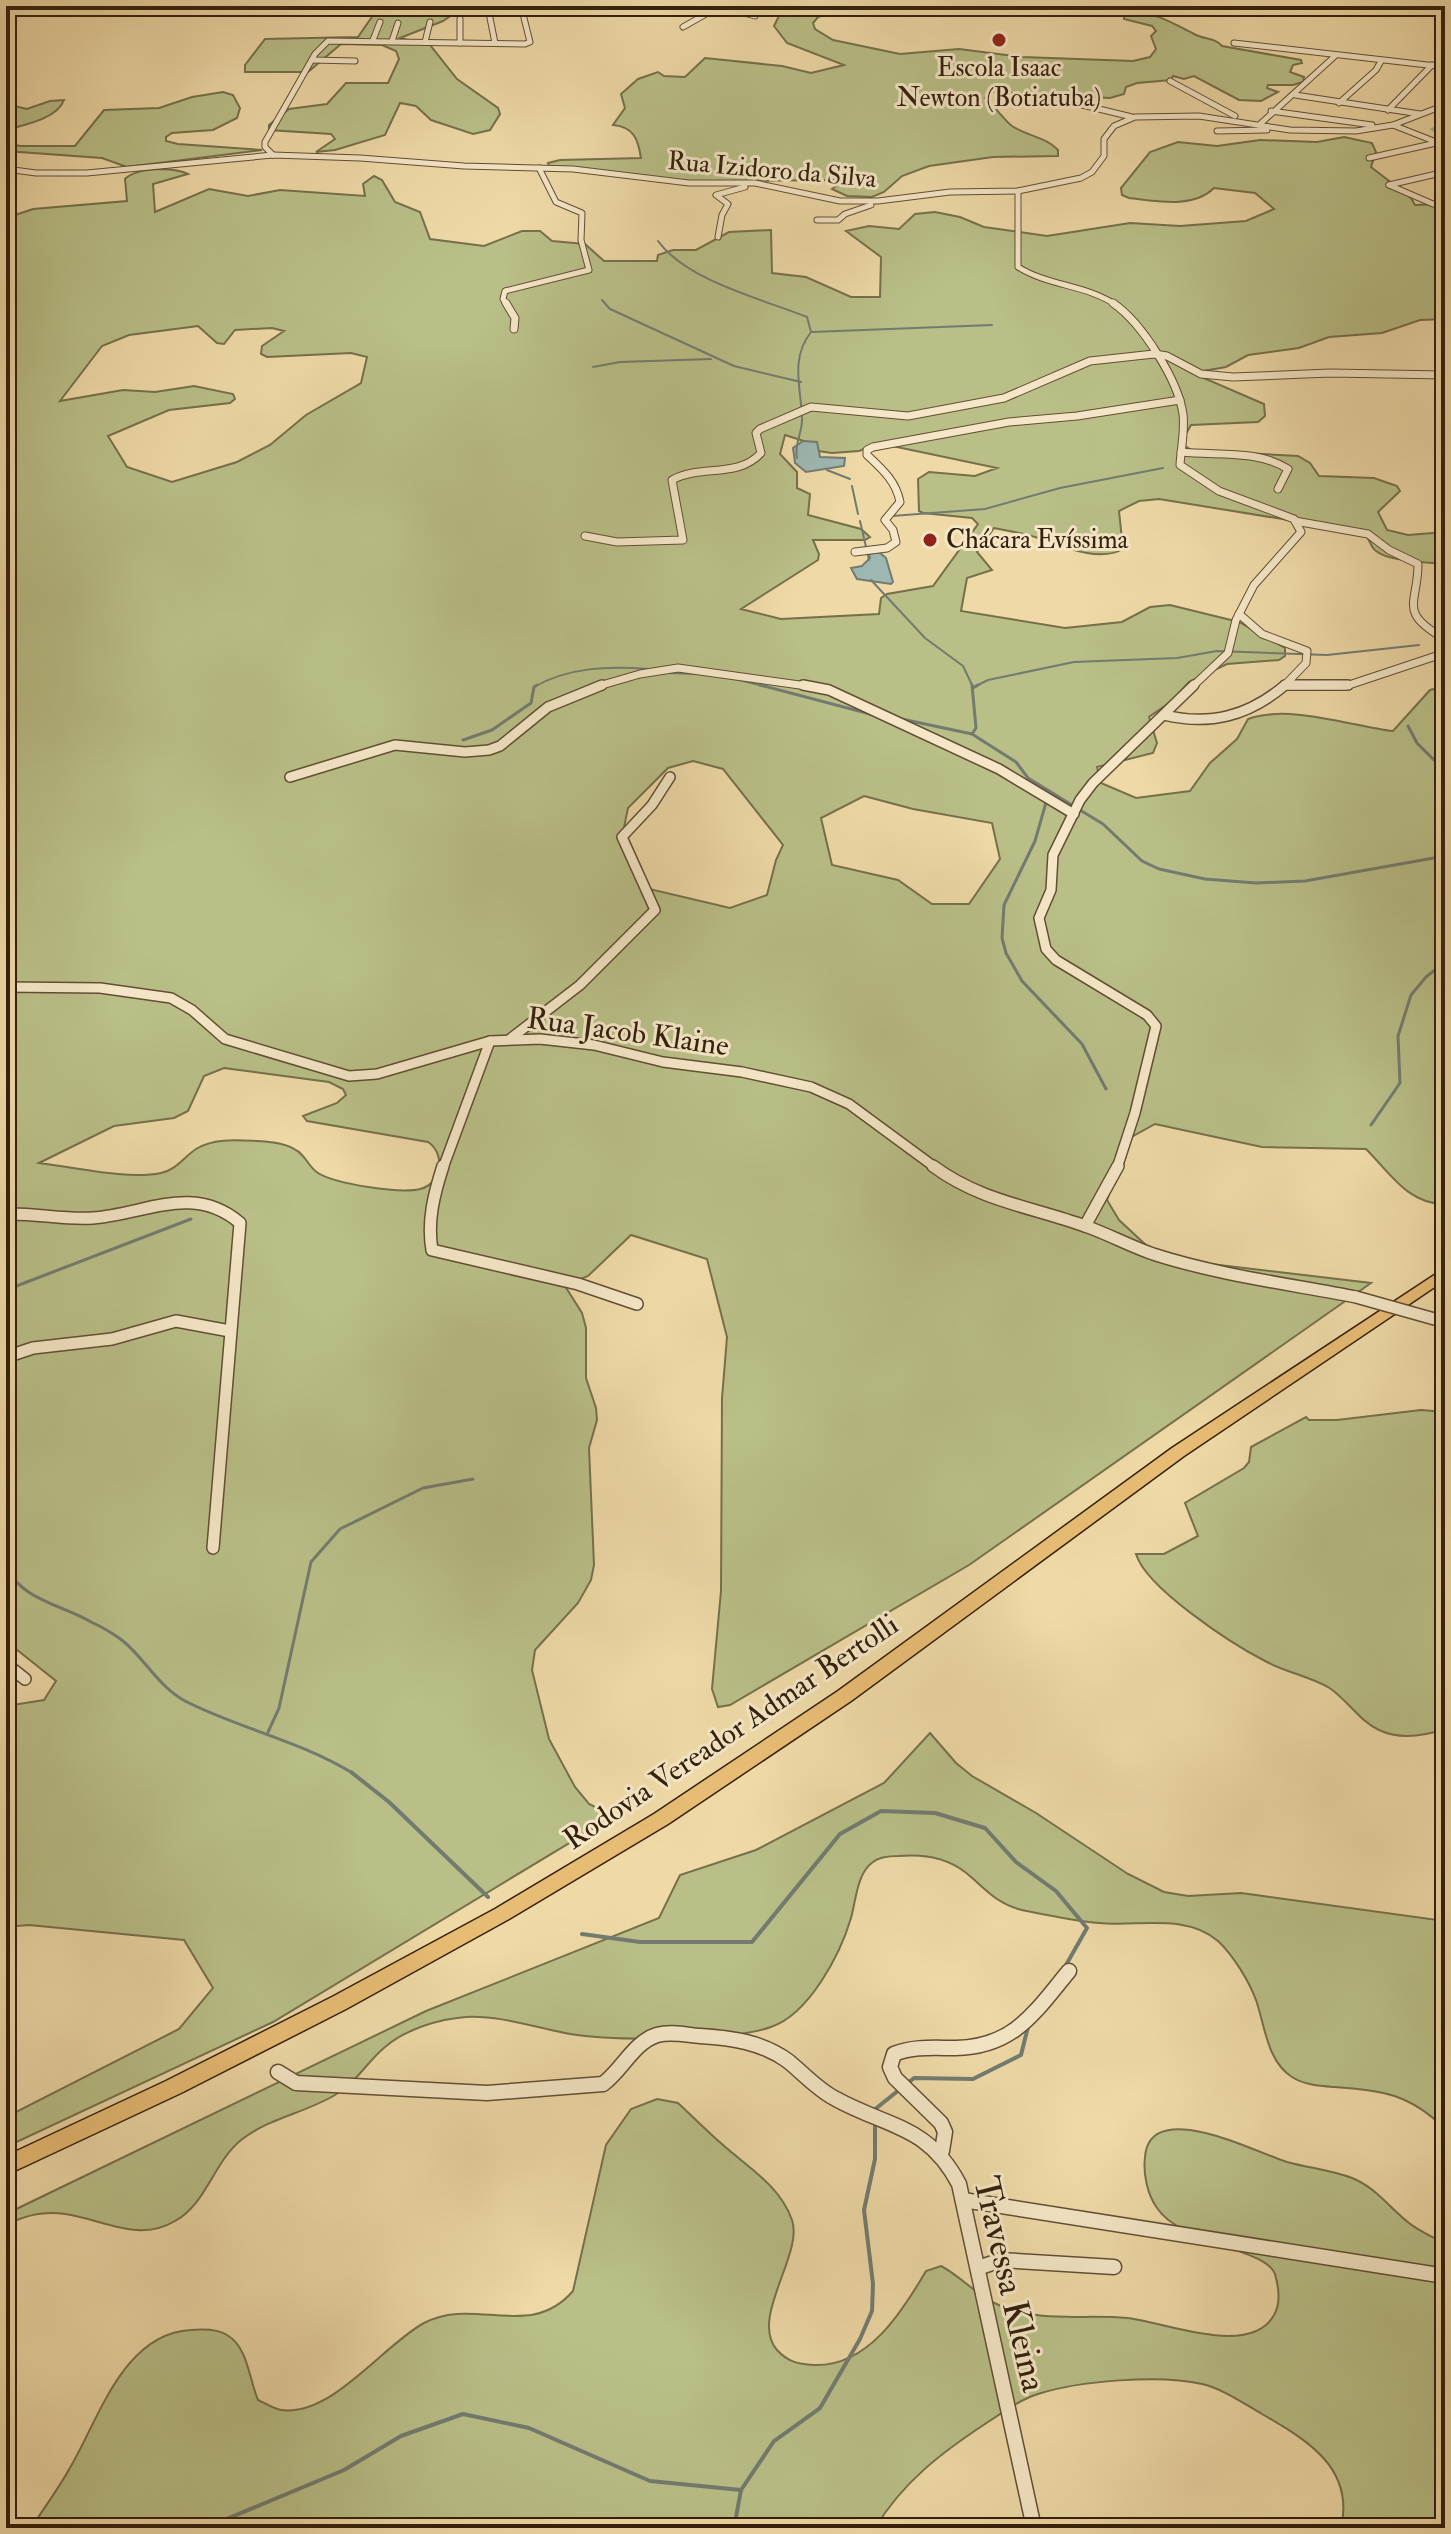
<svg xmlns="http://www.w3.org/2000/svg" width="1451" height="2534" viewBox="0 0 1451 2534" font-family="'IM FELL Double Pica',serif">
<style>
.green{fill:#b9bf87;stroke:#76704a;stroke-width:2;fill-rule:evenodd}
.water{fill:#9db8b2;stroke:#737b70;stroke-width:2}
.lines{fill:none;stroke-linecap:round;stroke-linejoin:round}
.stream-far2{stroke:#737b70;stroke-width:2}
.stream-far1{stroke:#737b70;stroke-width:3}
.stream{stroke:#737b70;stroke-width:4}
.river{fill:#9db8b2;fill-rule:evenodd}
.minor-far4-casing{stroke:#624e34;stroke-width:7}
.minor-far3-casing{stroke:#624e34;stroke-width:9}
.minor-far2-casing{stroke:#624e34;stroke-width:12}
.minor-far1-casing{stroke:#624e34;stroke-width:14}
.minor-casing{stroke:#624e34;stroke-width:17}
.trunk-casing{stroke:#34200d;stroke-width:3}
.minor-far4{stroke:#f4e6c6;stroke-width:5}
.minor-far3{stroke:#f4e6c6;stroke-width:7}
.minor-far2{stroke:#f4e6c6;stroke-width:9}
.minor-far1{stroke:#f4e6c6;stroke-width:11}
.minor{stroke:#f4e6c6;stroke-width:14}
.trunk{fill:#e7bc74;fill-rule:evenodd}
.minor-bridge-casing{stroke:#624e34;stroke-width:14;stroke-linecap:butt}
.minor-bridge{stroke:#f4e6c6;stroke-width:11}
.poi-dot{fill:#8f2418;stroke:#f4e6c6;stroke-width:3}
.labels{text-anchor:middle;dominant-baseline:central;stroke-width:6;stroke-linejoin:round;paint-order:stroke}
.far-poi-label{font-size:26px;fill:#34200d;stroke:#f4e6c6}
.far-street-label{font-size:26px;fill:#34200d;stroke:#f4e6c6}
.street-label{font-size:30px;fill:#34200d;stroke:#f4e6c6}
.near-street-label{font-size:36px;fill:#34200d;stroke:#f4e6c6}
</style>
<rect width="100%" height="100%" fill="#eed9a7"/>
<filter id="stains"><feTurbulence type="fractalNoise" baseFrequency=".0025" numOctaves="4"/><feColorMatrix values="0 0 0 0 .2 0 0 0 0 .09 0 0 0 0 .02 0 0 0 .5 -.17"/></filter>
<radialGradient id="worn" r=".72"><stop offset=".6" stop-color="#630" stop-opacity="0"/><stop offset="1" stop-color="#630" stop-opacity=".3"/></radialGradient>
<g class="green">
<path d="M757,6H827L829,11L835,12L818,17L813,23L815,29L833,40L900,54L959,49L1022,57L1133,61L1150,57L1156,49L1151,36L1156,31L1152,26L1124,19V15C1152,9 1170,22 1194,34C1205,40 1214,37 1222,46L1301,60L1302,63L1293,65L1290,72L1304,77L1303,82L1293,85H1268L1267,88L1278,92L1261,101L1239,100L1194,76L1184,79L1173,76L1171,80L1137,83L1126,87L1124,94L1110,98L989,92L985,98C995,106 1003,119 1012,126C1027,136 1046,137 1058,150V156L993,157L929,166L902,176L884,192L872,197L847,196L832,189L840,183L834,180L663,182L549,166L548,163L560,160L641,158C638,139 634,127 613,125L625,108L621,94L638,79L658,72L664,76L685,77L705,58L782,66L811,73L844,65L787,43L774,26L779,16Z"/>
<polygon points="384,7 463,7 443,21 400,38 430,45 457,79 498,108 500,114 490,130 473,134 431,120 416,106 400,103 385,135 335,150 316,152 335,139 331,134 269,130 269,125 289,109 327,104 346,83 388,83 399,59 396,51 382,45 341,44 308,72 245,72 245,65 265,39 358,37 376,11"/>
<polygon points="223,92 233,95 240,108 237,118 213,130 172,133 166,137 166,141 178,144 262,150 127,167 102,158 6,151 6,135 12,144 20,146 75,146 104,110 159,108 192,97"/>
<path d="M64,100C57,119 24,125 6,130V104L27,109L50,101Z"/>
<path d="M1344,137L1372,143L1376,152L1371,167L1411,198L1415,205L1445,204V319L1420,320L1382,333L1329,337L1299,348L1248,355L1226,367L1192,373L1264,404L1265,416L1258,422L1191,425L1181,443L1191,450L1298,456L1310,463L1319,476L1374,478L1397,486L1400,491L1378,512L1387,530L1408,535L1445,532V564C1428,562 1383,562 1373,548C1369,542 1369,537 1362,532L1159,499L1139,501L1119,511L1123,549C1099,563 1062,546 1038,538C1024,533 1008,531 994,528L977,552L992,570L967,578L961,611L1065,628L1122,622L1150,607L1170,605L1239,622L1285,648V656L1279,660L1227,664L1189,682L1172,701L1149,717L1157,743L1153,753L1097,767L1101,783L1136,798L1190,791L1210,763L1237,739L1248,719C1289,704 1351,726 1393,731L1430,690L1445,686V1204C1409,1205 1390,1173 1366,1149L1262,1147L1155,1124L1128,1139L1107,1200L1119,1220L1160,1258L1371,1283L969,1565L730,1705L718,1707L712,1689L721,1591L722,1398L727,1337L707,1259L631,1235L588,1276L565,1286L582,1313L586,1328V1378L596,1408L597,1420L589,1448L594,1565L591,1580L578,1603L535,1650L532,1670L549,1739L575,1787L589,1804L614,1816L273,2022L6,2147V2117L179,2029L213,1988L184,1940L29,1925L6,1927V1706L44,1700L56,1681L6,1641V218L33,209L127,201L125,179C137,167 174,167 188,174L153,184L155,212L209,189L248,196L280,190L365,196L363,184L374,176L382,180L395,202L420,212L430,239L484,246L522,231H540L552,241L585,244L604,261H657L658,255L673,250H696L729,232L771,230L772,273L806,277L851,297H880L881,257L846,231L869,226L899,229L915,214L935,212L960,217L984,227L1047,236L1130,223L1180,226L1246,221L1274,209L1255,193L1214,188C1193,209 1156,201 1129,198L1122,195L1121,188L1150,152L1178,142L1217,146L1260,140L1317,142ZM198,326L217,343L224,344L235,330L272,328L284,331L262,346L261,354L267,357L351,353L367,357L361,383L306,415L270,445L237,462L172,482L127,467L108,436L169,410L230,403L235,399L233,394L194,386L155,392L123,390L60,401L102,346L129,335ZM785,435L810,443L818,451L832,453L859,451L878,443L997,468L975,476L929,472L918,479L919,511L923,513L972,518L978,524L933,586L887,594L881,598L879,614L781,619L741,609L818,560L819,554L813,540H865L870,537L861,529L808,515L810,494L797,488V472L780,454ZM693,761L723,769L783,845L776,860L767,895L730,908L645,888L622,837L628,808L668,768ZM864,796L913,809L992,823L1000,859L969,904H932L898,880L832,865L821,818ZM224,1068L329,1082L343,1089L346,1095L337,1103L303,1116L307,1121L428,1142C446,1154 442,1184 420,1189C400,1194 336,1184 318,1173C310,1168 308,1161 302,1155C291,1143 271,1142 256,1141C237,1140 213,1138 196,1149C184,1157 176,1170 161,1173C127,1180 74,1167 39,1163L114,1126L174,1118L188,1111L204,1076Z"/>
<path d="M1421,1410L1445,1412V1729C1424,1736 1400,1740 1379,1730C1359,1721 1347,1699 1328,1687C1308,1676 1285,1672 1265,1661C1232,1644 1146,1588 1136,1554H1164L1198,1536L1185,1503L1244,1468L1249,1462L1251,1447L1306,1417L1309,1420H1337Z"/>
<path d="M930,1733L956,1763L972,1776L1036,1813L1128,1874L1164,1892L1188,1896L1241,1893L1445,1921V2129C1410,2094 1382,2090 1334,2087C1320,2086 1304,2085 1292,2077C1267,2061 1265,2026 1256,2000C1249,1981 1233,1955 1218,1941C1186,1913 1138,1927 1099,1923C1074,1921 1047,1915 1022,1910C996,1904 984,1887 965,1872C946,1857 920,1854 898,1856C890,1856 879,1857 873,1862C857,1873 856,1900 851,1918C840,1955 809,2014 771,2027C732,2041 612,2041 570,2034C536,2028 501,2015 466,2017C439,2019 406,2029 385,2047C367,2062 356,2083 335,2095C305,2113 269,2118 241,2140C213,2163 207,2203 175,2221C139,2243 102,2219 65,2214C43,2211 26,2215 6,2225V2214L426,2011L659,1918L680,1875L756,1850L884,1783Z"/>
<path d="M657,2099L678,2103C693,2117 708,2132 723,2145C749,2168 780,2186 792,2220C804,2254 749,2318 777,2350C788,2362 798,2364 814,2365C868,2367 902,2312 926,2271L941,2266C962,2277 978,2297 1001,2306C1042,2323 1084,2314 1127,2318C1166,2322 1250,2358 1274,2315C1281,2303 1279,2288 1275,2274C1265,2248 1182,2245 1157,2208C1147,2194 1143,2173 1145,2157C1150,2096 1257,2153 1287,2162C1309,2168 1331,2170 1352,2178C1375,2187 1390,2208 1409,2223C1419,2231 1433,2237 1445,2244V2528H1341C1355,2468 1307,2440 1262,2414C1243,2403 1223,2389 1202,2384C1160,2374 1078,2381 1038,2394C1019,2400 1002,2413 985,2424C941,2453 903,2482 875,2528H31C44,2508 59,2488 71,2466C99,2418 124,2333 191,2330C202,2329 218,2329 227,2335C248,2347 249,2379 258,2400C265,2403 274,2409 281,2410C332,2417 383,2345 424,2323C474,2296 530,2341 573,2291L606,2145L631,2109Z"/>
</g>
<g class="water">
<polygon points="803,441 817,442 820,457 845,458 844,466 806,472 795,463 793,448"/>
<polygon points="879,552 886,558 893,582 891,584 857,579 851,568 862,566 870,558 869,554"/>
</g>
<g class="lines">
<g class="stream-far2">
<path d="M658,241C687,281 762,299 807,317L811,332C789,360 802,390 802,420C802,434 794,444 797,458"/>
<polyline points="602,300 610,309 734,366 801,382"/>
<polyline points="812,332 992,325"/>
<polyline points="593,367 620,362 711,359"/>
<polyline points="827,470 850,479"/>
<polyline points="852,486 858,514"/>
<polyline points="892,516 985,509 1060,488 1163,468"/>
<polyline points="860,521 869,560"/>
<polyline points="871,580 925,638 963,666 973,687"/>
<polyline points="667,673 700,674"/>
<polyline points="735,679 767,687"/>
<path d="M534,687C569,667 608,666 648,669"/>
<polyline points="974,687 988,680 1074,662 1177,658 1217,651 1327,655 1419,645"/>
</g>
<g class="stream-far1">
<polyline points="760,685 874,715"/>
<polyline points="972,685 976,728 972,734"/>
<polyline points="973,688 978,685"/>
<polyline points="897,718 972,734 1016,762 1028,778 1072,805"/>
<polyline points="1408,726 1417,743 1445,771"/>
<polyline points="463,740 492,730 531,703 534,687 537,685"/>
<polyline points="1047,799 1035,841 1004,905 1002,938 1006,953 1022,981 1082,1044 1106,1089"/>
<polyline points="1080,810 1103,824 1142,861 1159,869 1205,879 1256,883 1305,881 1445,856"/>
<polyline points="1371,1125 1400,1083 1398,1036 1411,995 1426,977 1445,962"/>
<polyline points="6,1290 191,1219"/>
<path d="M6,1567C22,1600 62,1605 91,1622C102,1627 114,1634 123,1641C145,1659 159,1687 185,1701C240,1729 301,1741 354,1774"/>
<polyline points="268,1732 279,1708 311,1562 340,1529 423,1488 473,1479"/>
</g>
<g class="stream">
<polyline points="351,1772 389,1802 488,1897"/>
<polyline points="582,1934 640,1942 752,1942 840,1834 881,1811 935,1813 985,1828 1016,1862 1056,1891 1087,1928 1066,1965"/>
<polyline points="908,2083 914,2078 973,2079 1021,2055 1028,2027"/>
<polyline points="874,2110 899,2090"/>
<polyline points="205,2528 344,2470 401,2436 463,2414 529,2428 650,2481 741,2490"/>
<polyline points="734,2528 741,2490 774,2441 820,2408 860,2339 872,2311 873,2284 864,2210 875,2159 875,2121"/>
</g>
<polygon class="river" points="1445,122 1445,129 1434,132 1429,129"/>
<g class="minor-far4-casing">
<g id="minor-far4">
<polyline points="719,6 755,16"/>
<polyline points="1097,6 1113,11 1144,6"/>
<polyline points="490,18 495,43"/>
<polyline points="460,19 460,43"/>
<polyline points="683,27 706,14 707,6"/>
<polyline points="373,40 380,22"/>
<polyline points="392,41 398,23"/>
<polyline points="425,42 430,22"/>
<polyline points="1234,43 1445,67"/>
<polyline points="312,60 355,61"/>
<polyline points="1170,81 1235,116"/>
<polyline points="1295,95 1420,114"/>
<polyline points="1045,96 1132,117"/>
<polyline points="1339,103 1376,70 1381,61"/>
<polyline points="1388,110 1432,65"/>
<polyline points="1271,111 1372,125"/>
<polyline points="1259,125 1335,56"/>
<polyline points="1393,125 1436,142"/>
<polyline points="1217,131 1267,130"/>
<polyline points="273,155 265,147 265,142 315,54 328,41 525,44 530,42 523,14 570,6"/>
<polyline points="1369,158 1445,141"/>
<polyline points="6,169 36,173 87,173 273,155 360,158 464,166 573,169 689,183 755,183 840,201 878,201 950,192 1018,191 1081,178 1092,172 1104,156 1104,139 1114,126 1135,117 1199,116 1290,130 1356,131 1393,125 1445,105"/>
<polyline points="1389,185 1433,204 1445,204"/>
<polyline points="1389,185 1445,172"/>
<path d="M1018,191V267C1048,286 1087,285 1116,305"/>
<polyline points="817,220 838,220 845,214 871,205"/>
<polyline points="718,237 722,215 728,204 716,195 745,187"/>
<polyline points="507,305 503,299 505,291 589,270 581,240 582,213 556,202 539,168"/>
</g>
</g>
<g class="minor-far3-casing">
<g id="minor-far3">
<polyline points="506,303 515,318 514,329"/>
<path d="M1113,303C1142,323 1178,380 1183,414C1185,431 1181,448 1180,465L1219,491L1294,519L1301,532L1254,585L1236,620L1228,653L1192,687"/>
<path d="M1181,452C1218,456 1256,449 1288,469L1278,489"/>
<path d="M1295,521L1368,534L1389,550L1418,564C1418,604 1397,612 1445,639"/>
<path d="M585,536L617,542L683,540L672,480C701,464 737,479 761,453L756,433L760,429L811,407L908,416L1004,398L1090,361L1154,354L1167,356L1201,374L1233,377L1330,373L1445,375"/>
<path d="M855,552L887,548L896,542L893,530L885,520L900,502C896,481 882,469 867,455V450L873,447L1009,422L1077,416L1180,400"/>
<polyline points="1239,614 1262,634 1307,651 1306,663 1284,686 1346,686 1439,655 1445,646"/>
<polyline points="595,687 640,674 678,668 814,687"/>
</g>
</g>
<g class="minor-far2-casing">
<g id="minor-far2">
<polyline points="803,685 829,690 999,769 1074,814"/>
<polyline points="1285,685 1348,685"/>
<path d="M1164,715C1210,726 1248,716 1284,686"/>
<polyline points="290,777 395,745 465,752 489,750 500,746 548,707 602,685"/>
<polyline points="6,987 100,988 171,998 192,1010 225,1039 349,1076 377,1074 490,1041 540,1039 594,1045 663,1062 742,1072 811,1087 849,1104 936,1168"/>
<polyline points="510,1039 580,985 655,910 622,837 652,805 670,777"/>
<polyline points="443,1168 490,1041"/>
<polyline points="1117,1168 1135,1113 1156,1026 1147,1015 1056,960 1046,949 1039,918 1051,890 1053,855 1080,800 1093,783 1194,685"/>
</g>
</g>
<g class="minor-far1-casing">
<g id="minor-far1">
<path d="M443,1166C434,1194 427,1221 432,1250L578,1284L637,1304"/>
<path d="M933,1166C980,1201 1032,1207 1085,1226C1108,1234 1130,1246 1153,1254C1218,1275 1289,1284 1356,1297"/>
<path d="M6,1214C35,1213 64,1220 93,1218C146,1214 193,1183 240,1223L213,1548"/>
<polyline points="1085,1226 1118,1166"/>
<polyline points="6,1357 33,1348 112,1339 176,1321 230,1331"/>
<polyline points="6,1664 25,1679"/>
</g>
</g>
<g class="minor-casing">
<g id="minor">
<path d="M278,2072L296,2083L487,2093L603,2084C622,2070 634,2042 657,2035C671,2031 687,2035 700,2036C732,2038 762,2042 788,2061C804,2074 818,2090 836,2099C889,2128 928,2125 959,2184L1034,2528"/>
<path d="M942,2151L945,2132L941,2123L895,2078L890,2067L894,2054C914,2046 934,2048 956,2048C1014,2047 1035,2012 1069,1971"/>
<polyline points="963,2200 1445,2276"/>
<polyline points="978,2268 1001,2260 1114,2267"/>
</g>
</g>
<g class="trunk-casing">
<polygon id="trunk" points="1445,1268 1445,1280 1184,1456 851,1701 668,1824 509,1919 346,2009 181,2093 6,2175 6,2156 166,2081 332,1997 495,1909 654,1814 838,1691 1172,1448"/>
</g>
<use href="#minor-far4" class="minor-far4"/>
<use href="#minor-far3" class="minor-far3"/>
<use href="#minor-far2" class="minor-far2"/>
<use href="#minor-far1" class="minor-far1"/>
<use href="#minor" class="minor"/>
<use href="#trunk" class="trunk"/>
<g class="minor-bridge-casing">
<polyline id="minor-bridge" points="1356,1297 1438,1320"/>
</g>
<use href="#minor-bridge" class="minor-bridge"/>
</g>
<g class="poi-dot">
<circle cx="999" cy="40" r="8"/>
<circle cx="930" cy="540" r="8"/>
</g>
<g class="labels">
<g class="far-poi-label">
<text x="999" y="68">Escola Isaac<tspan x="999" dy="30">Newton (Botiatuba)</tspan></text>
<text x="946" y="540" text-anchor="start">Chácara Evíssima</text>
</g>
<g class="far-street-label">
<text transform="translate(772 170) rotate(5)">Rua Izidoro da Silva</text>
</g>
<g class="street-label">
<text transform="translate(628 1032) rotate(8)">Rua Jacob Klaine</text>
<text transform="translate(731 1732) rotate(-34)">Rodovia Vereador Admar Bertolli</text>
</g>
<g class="near-street-label">
<text transform="translate(1010 2284) rotate(77)">Travessa Kleina</text>
</g>
</g>
<rect width="1451" height="2534" fill="none" stroke="#eed9a7" stroke-width="32"/>
<rect x="8" y="8" width="1435" height="2518" fill="none" stroke="#34200d" stroke-width="4"/>
<rect x="16" y="16" width="1419" height="2502" fill="none" stroke="#34200d" stroke-width="2"/>
<rect width="100%" height="100%" filter="url(#stains)"/>
<rect width="100%" height="100%" fill="url(#worn)"/>
</svg>
